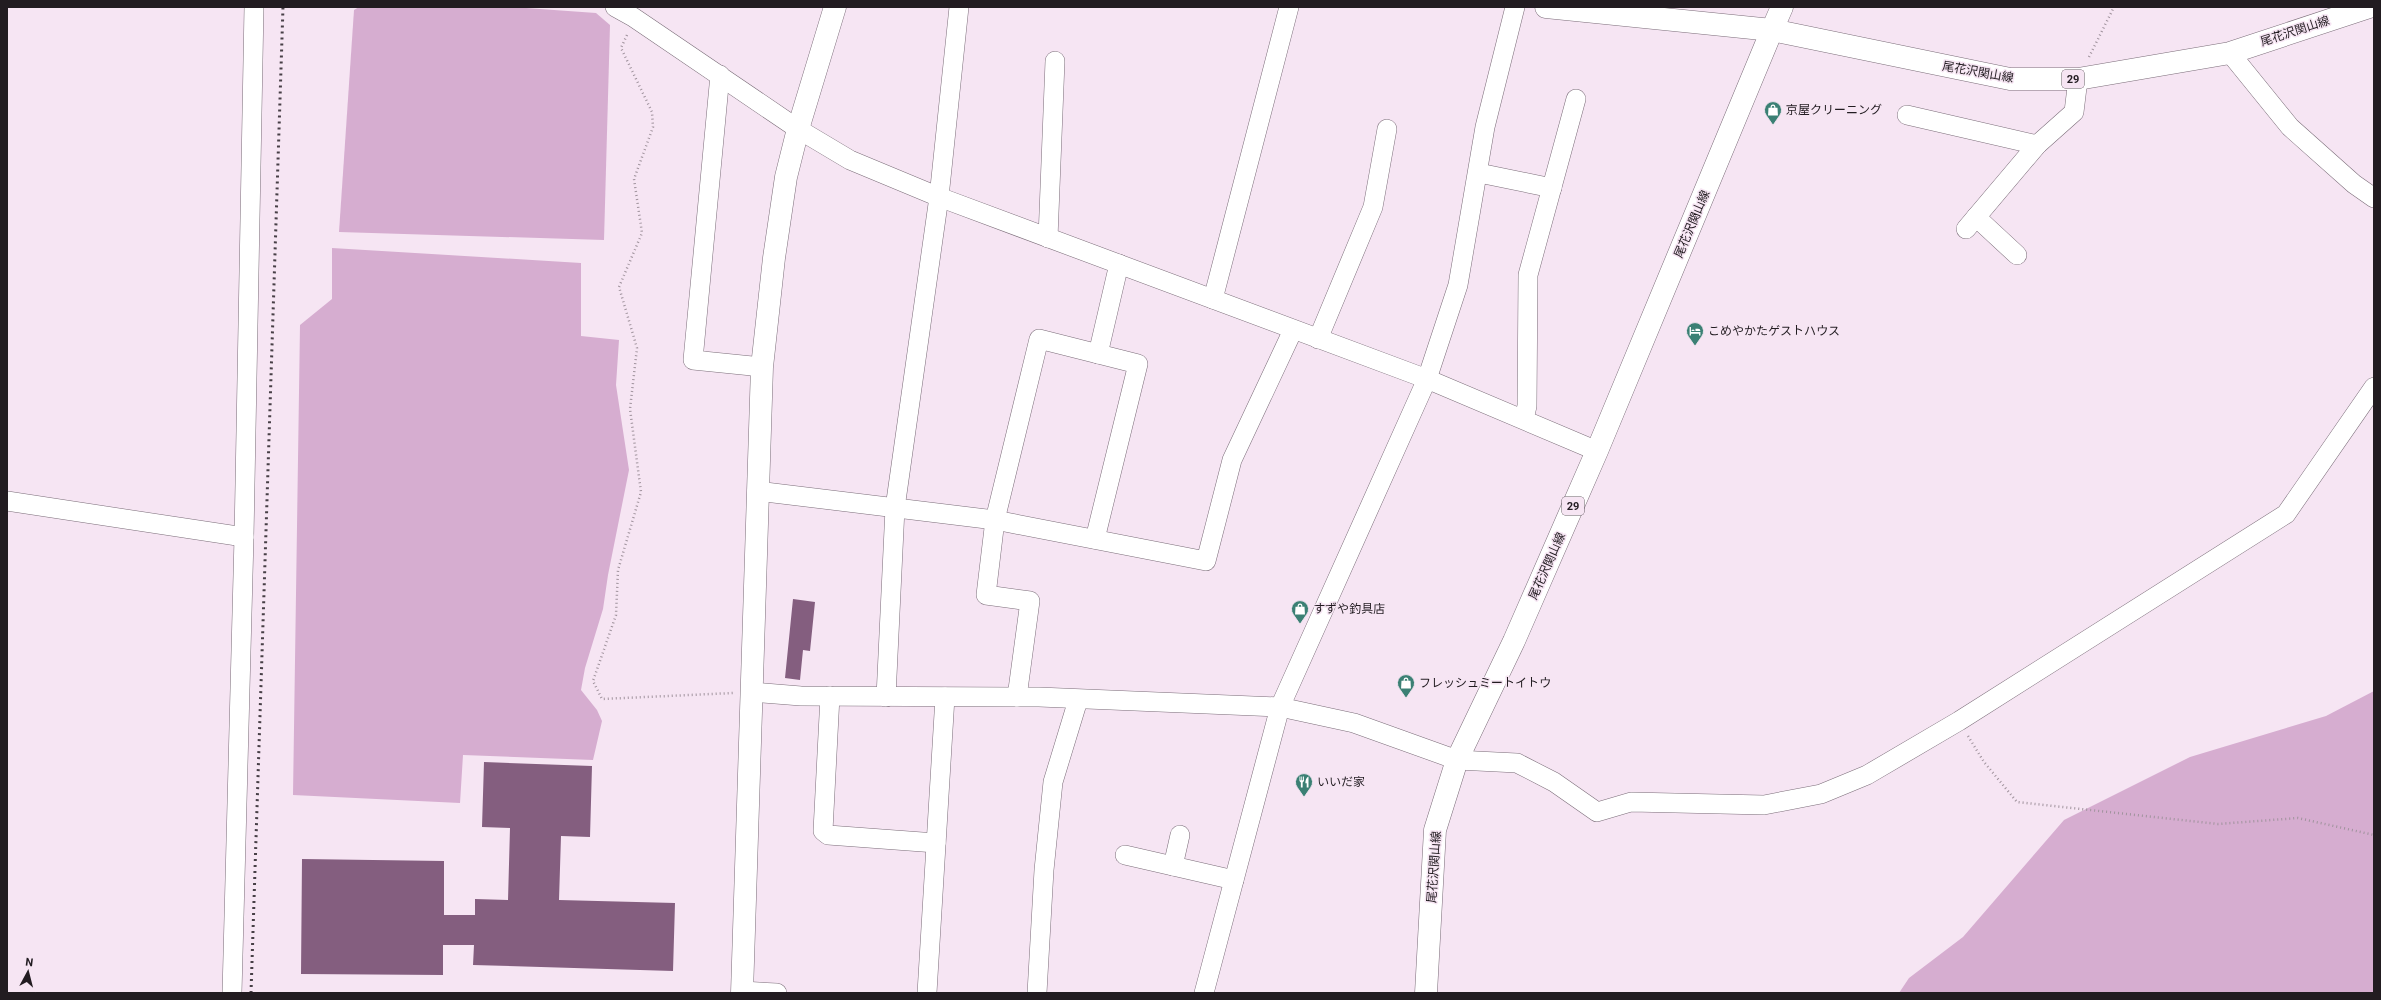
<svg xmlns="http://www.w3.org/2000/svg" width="2381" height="1000" viewBox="0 0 2381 1000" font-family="Roboto,'Noto Sans JP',sans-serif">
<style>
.green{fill:#d6add0}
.building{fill:#845e7f}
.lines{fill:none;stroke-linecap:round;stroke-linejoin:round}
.minor-casing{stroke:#7b6d79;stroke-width:20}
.tertiary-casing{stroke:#7b6d79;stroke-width:23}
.secondary-casing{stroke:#7b6d79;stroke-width:23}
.primary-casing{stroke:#7b6d79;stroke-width:23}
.path{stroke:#a0939d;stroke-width:2.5;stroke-dasharray:1 3;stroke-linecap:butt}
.minor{stroke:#fff;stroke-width:19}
.tertiary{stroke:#fff;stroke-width:22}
.secondary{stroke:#fff;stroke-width:22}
.primary{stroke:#fff;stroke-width:22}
.rail{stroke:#473f46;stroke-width:3;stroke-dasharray:2 4;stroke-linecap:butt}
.labels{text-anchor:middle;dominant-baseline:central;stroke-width:3;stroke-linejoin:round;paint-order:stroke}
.shield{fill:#f6e5f3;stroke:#625860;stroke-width:1}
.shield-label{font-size:11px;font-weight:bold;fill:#221c21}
.street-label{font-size:12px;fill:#221c21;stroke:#f6e5f3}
.poi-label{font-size:12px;fill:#221c21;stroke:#f6e5f3;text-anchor:start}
</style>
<rect width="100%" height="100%" fill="#f6e5f3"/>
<g class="green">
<polygon points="359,7 512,7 596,13 610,25 604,240 339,232 354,10"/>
<polygon points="332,248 581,263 581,336 619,340 616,385 629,470 608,575 603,609 585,668 581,690 597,710 602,721 593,760 463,755 460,803 293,795 300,325 332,299"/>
<polygon points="2374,691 2374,993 1899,993 1909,978 1963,937 2064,820 2190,757 2326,716"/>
</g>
<g class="building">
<polygon points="793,599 815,602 810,651 803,650 800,680 785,678"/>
<polygon points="484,762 592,766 590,837 561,836 559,900 675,903 673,971 473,965 474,945 443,945 443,975 301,974 302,859 444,861 444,915 475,915 475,899 508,900 510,828 482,827"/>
</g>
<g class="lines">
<g class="minor-casing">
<g id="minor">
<polyline points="615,7 633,17 798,129 850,160 939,197 1427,379 1597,451"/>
<polyline points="2230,53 2290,127 2354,184 2374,198"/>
<polyline points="720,75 693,360 762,367"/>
<polyline points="1907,115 2037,145"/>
<polyline points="1479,173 1552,188"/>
<polyline points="1976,217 2017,255"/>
<polyline points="1966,229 2037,145 2074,112 2078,79"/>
<polyline points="1048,238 1055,61"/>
<polyline points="1213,299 1289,7"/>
<polyline points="1318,339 1373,207 1387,129"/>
<polyline points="1098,354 1119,264"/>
<polyline points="1524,419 1527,406 1528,275 1576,99"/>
<polyline points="757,491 995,520 1206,561 1232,460 1293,330"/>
<polyline points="7,501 244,537"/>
<polyline points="751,692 801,696 1039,697 1280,707 1354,723 1457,760 1517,763 1554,782 1597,812 1631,802 1764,805 1821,794 1867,775 1959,721 2286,514 2374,387"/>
<polyline points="830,696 823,831 828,835 936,843"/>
<polyline points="886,697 895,508 939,197 959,7"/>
<polyline points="1017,697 1030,601 986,595 995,520 1039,339 1138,364 1095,539"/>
<polyline points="1125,855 1234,880"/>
<polyline points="1173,866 1180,835"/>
<polyline points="742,991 777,993"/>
<polyline points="232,993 244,537 254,7"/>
<polyline points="927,993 945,697"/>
<polyline points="1037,993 1044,870 1053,782 1078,700"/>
<polyline points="1204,993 1280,707 1427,379 1458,285 1485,127 1515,7"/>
</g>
</g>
<g class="tertiary-casing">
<g id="tertiary">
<polyline points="1546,7 1772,30"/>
<polyline points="742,993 762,367 774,258 786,177 798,129 835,7"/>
</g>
</g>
<g class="secondary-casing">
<polyline id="secondary" points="1772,30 1782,7"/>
</g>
<g class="primary-casing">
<polyline id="primary" points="1426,993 1435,830 1457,760 1514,641 1597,451 1772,30 2010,79 2078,79 2230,53 2369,7"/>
</g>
<g class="path">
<polyline points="627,35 621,48 652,112 653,127 634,179 642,233 619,287 637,348 630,409 641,492 618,570 616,615 593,681 602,699 733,693"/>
<polyline points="2089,57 2114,7"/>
<polyline points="1968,736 1984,762 2017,802 2218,824 2298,818 2374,835"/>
</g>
<use href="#minor" class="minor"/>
<use href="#tertiary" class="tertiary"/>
<use href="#secondary" class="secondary"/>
<use href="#primary" class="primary"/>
<polyline class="rail" points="251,993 283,7"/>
</g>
<defs>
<g id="shop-pin" transform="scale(0.9)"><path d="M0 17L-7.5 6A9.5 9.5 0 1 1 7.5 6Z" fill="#3b8074" stroke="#f6e5f3"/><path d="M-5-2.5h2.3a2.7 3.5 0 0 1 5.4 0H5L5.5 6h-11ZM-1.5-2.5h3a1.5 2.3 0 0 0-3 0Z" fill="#fff"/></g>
<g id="hotel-pin" transform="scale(0.9)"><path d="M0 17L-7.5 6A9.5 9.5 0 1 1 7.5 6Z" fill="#3b8074" stroke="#f6e5f3"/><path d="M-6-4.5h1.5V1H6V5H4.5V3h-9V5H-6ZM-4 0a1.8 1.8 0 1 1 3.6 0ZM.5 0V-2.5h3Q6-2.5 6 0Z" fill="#fff"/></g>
<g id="restaurant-pin" transform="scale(0.9)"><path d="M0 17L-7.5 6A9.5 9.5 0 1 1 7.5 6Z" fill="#3b8074" stroke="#f6e5f3"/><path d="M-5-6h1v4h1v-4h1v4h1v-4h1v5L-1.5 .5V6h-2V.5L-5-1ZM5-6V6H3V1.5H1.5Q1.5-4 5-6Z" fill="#fff"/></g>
</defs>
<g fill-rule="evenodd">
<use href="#shop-pin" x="1773" y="110"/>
<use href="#hotel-pin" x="1695" y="331"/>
<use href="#shop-pin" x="1300" y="609"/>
<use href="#shop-pin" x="1406" y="683"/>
<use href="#restaurant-pin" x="1304" y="782"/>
</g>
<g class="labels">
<g class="shield">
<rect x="2062" y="70" width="22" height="18" rx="3"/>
<rect x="1562" y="497" width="22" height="18" rx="3"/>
</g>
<g class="shield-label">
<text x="2073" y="79">29</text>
<text x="1573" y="506">29</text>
</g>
<g class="street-label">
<text transform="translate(2295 31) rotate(-18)">尾花沢関山線</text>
<text transform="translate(1978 72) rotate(10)">尾花沢関山線</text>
<text transform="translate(1692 224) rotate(-67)">尾花沢関山線</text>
<text transform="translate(1547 566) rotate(-66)">尾花沢関山線</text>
<text transform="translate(1434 867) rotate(-86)">尾花沢関山線</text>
</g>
<g class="poi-label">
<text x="1786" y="110">京屋クリーニング</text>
<text x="1708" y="331">こめやかたゲストハウス</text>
<text x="1313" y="609">すずや釣具店</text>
<text x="1419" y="683">フレッシュミートイトウ</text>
<text x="1317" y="782">いいだ家</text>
</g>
</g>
<rect width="2381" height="1000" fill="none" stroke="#221c21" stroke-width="16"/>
<g transform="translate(28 972) rotate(7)" stroke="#f6e5f3" stroke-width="3" paint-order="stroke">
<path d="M0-3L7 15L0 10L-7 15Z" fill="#221c21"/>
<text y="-6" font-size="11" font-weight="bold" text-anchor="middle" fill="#221c21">N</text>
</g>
</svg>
